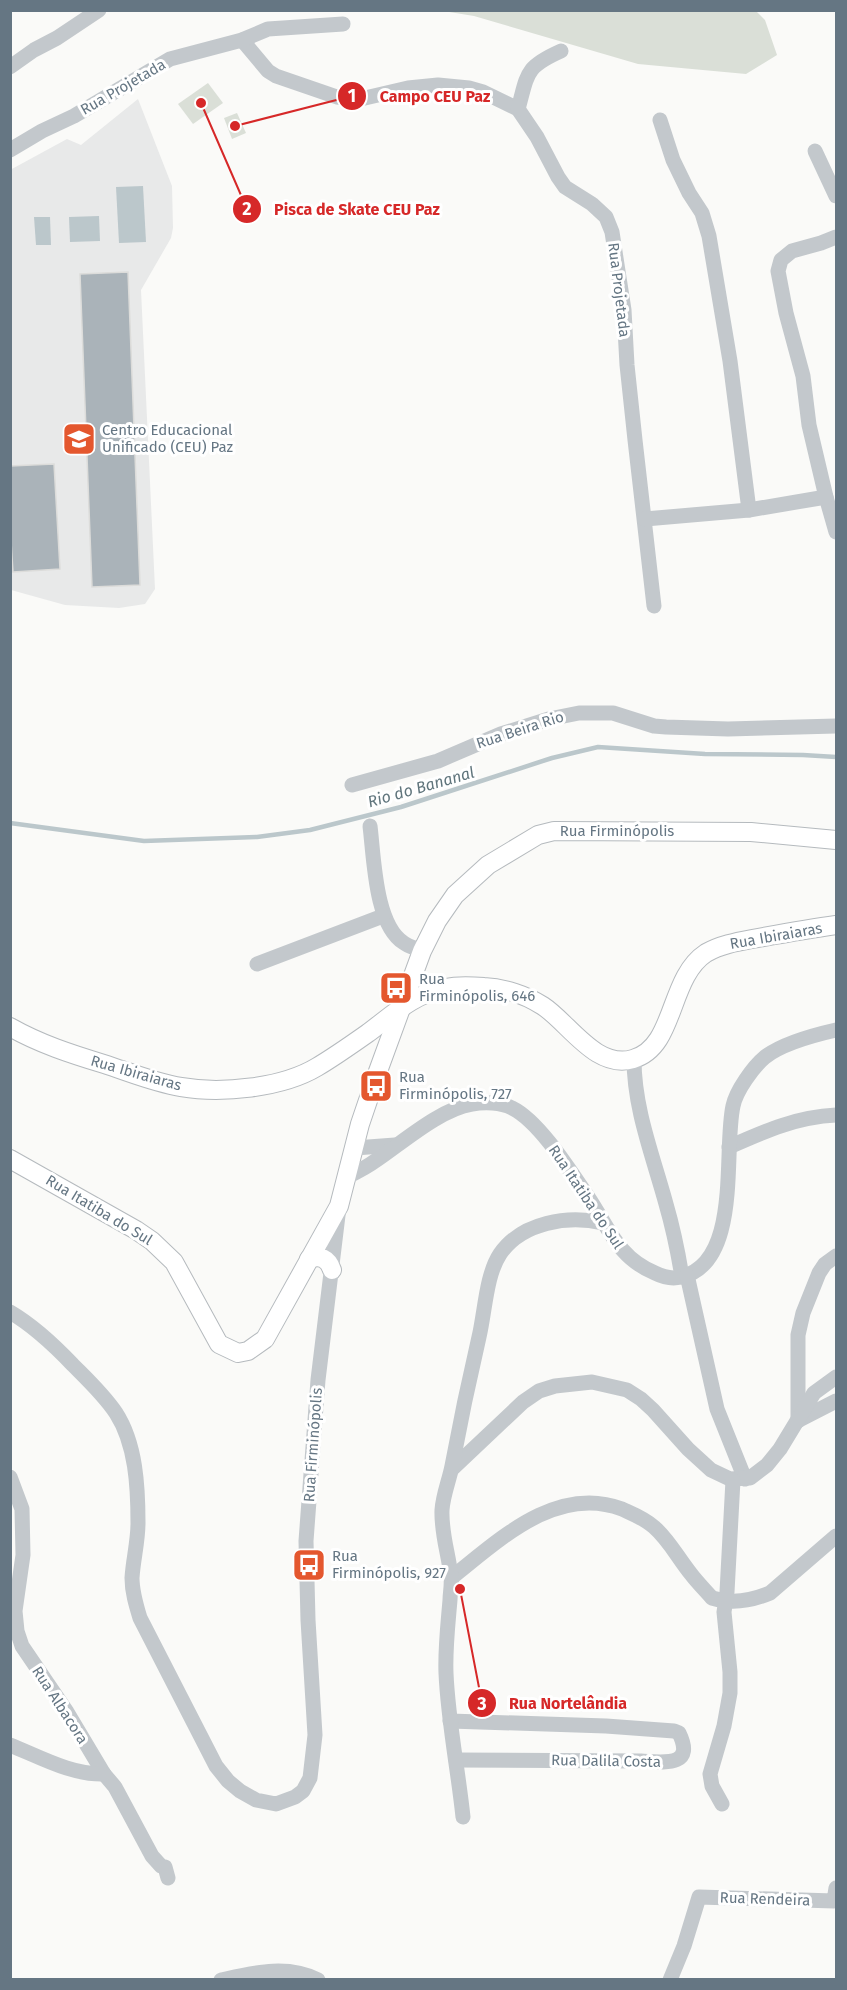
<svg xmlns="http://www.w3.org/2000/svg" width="847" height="1990" viewBox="0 0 847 1990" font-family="'Fira Sans',sans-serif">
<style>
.built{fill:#e8e9e9}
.green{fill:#dadfd7}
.water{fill:#bbc7cb}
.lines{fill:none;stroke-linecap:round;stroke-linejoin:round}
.stream{stroke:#bbc7cb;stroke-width:4.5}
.building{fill:#aab3b9;stroke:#dcdcda;stroke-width:1.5}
.major-casing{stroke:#b5babe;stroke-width:20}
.minor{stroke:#c3c8cc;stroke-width:15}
.major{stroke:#fff;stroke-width:18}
.labels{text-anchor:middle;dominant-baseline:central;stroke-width:6;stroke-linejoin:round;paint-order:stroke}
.street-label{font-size:15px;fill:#657683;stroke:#fff}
.poi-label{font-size:15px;fill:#657683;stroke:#fff;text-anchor:start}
.water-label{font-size:16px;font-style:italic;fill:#60757c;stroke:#fff}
.leader{fill:none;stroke:#d62828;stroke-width:2}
.callout-dot{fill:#d62828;stroke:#fff;stroke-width:2}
.mark-label{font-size:18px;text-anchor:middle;font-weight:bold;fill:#fff}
.callout-label{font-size:16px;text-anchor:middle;font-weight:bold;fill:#d62828;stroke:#fff;stroke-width:6;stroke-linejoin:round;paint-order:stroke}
</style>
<rect width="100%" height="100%" fill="#fafaf8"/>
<polygon class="built" points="138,99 172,186 173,228 171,238 141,290 155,589 145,604 119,608 65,605 11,590 10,170 67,139 81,145"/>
<g class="green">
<polygon points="443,11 756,11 765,20 777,55 746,74 638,64 474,16"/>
<polygon points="208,83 223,103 193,124 178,104"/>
<polygon points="237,113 246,133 232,139 224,118"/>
</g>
<g class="water">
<polygon points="143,186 146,242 119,243 116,187"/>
<polygon points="99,216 100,241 70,242 69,217"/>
<polygon points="34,217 50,217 51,245 36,245"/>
</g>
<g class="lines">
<polyline class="stream" points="10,823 144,841 257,837 310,830 401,807 552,758 598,747 705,754 803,755 836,757"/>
</g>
<g class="building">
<polygon points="128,272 140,585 92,587 80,274"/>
<polygon points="54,464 60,569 13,572 10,526 10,466"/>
</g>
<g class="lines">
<g class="major-casing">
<g id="major">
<path d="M10,1027C40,1044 71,1054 104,1064C129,1072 155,1083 181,1087C221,1094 282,1088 317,1067C334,1057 351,1045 368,1033C392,1015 415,993 446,988C458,985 472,986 484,987C504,988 526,995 543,1006C569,1023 596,1070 633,1059C676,1047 668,978 706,953C720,945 736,942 752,939C780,934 808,929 836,925"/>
<polyline points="10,1159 136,1230 152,1241 174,1262 219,1344 238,1353 248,1351 265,1339 339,1206 360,1124 377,1074 422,951 437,921 455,895 488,865 538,835 554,831 751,832 836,840"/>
<path d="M309,1259C320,1255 328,1258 332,1270"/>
</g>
</g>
<g class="minor">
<polyline points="242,40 268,71 276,76 337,97 352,99 365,98 408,88 438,85 469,88 483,92 518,109 537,137 558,177 565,187 592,204 606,217 612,232 624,310 627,365 635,440 654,606"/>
<polyline points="10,67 34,50 57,38 99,10"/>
<path d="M518,109C528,73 525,67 561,51"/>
<polyline points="660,120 673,160 689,193 702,213 709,236 730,361 749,510"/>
<polyline points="10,150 42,131 74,116 170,59 242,40 268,29 343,24"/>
<polyline points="815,151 836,196"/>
<polyline points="836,237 821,243 792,251 781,260 778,271 786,313 803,376 809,425 826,497 836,532"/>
<polyline points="645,519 749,510 826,497"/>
<polyline points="352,785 438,761 501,734 549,719 579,713 613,713 654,726 666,727 728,729 836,726"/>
<path d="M370,826C374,858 375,925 404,943C409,947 416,948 422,951"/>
<polyline points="257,964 383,916"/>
<path d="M634,1059C634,1109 653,1156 666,1204C673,1228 678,1252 682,1277"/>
<path d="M729,1147C765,1131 796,1117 836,1115"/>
<polyline points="355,1148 395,1145"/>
<path d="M347,1177C357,1172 367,1167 375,1161C402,1143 440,1109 472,1104C484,1102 501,1102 512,1108C539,1121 571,1172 588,1197C609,1228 618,1258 655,1273C663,1277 673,1279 681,1277C742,1263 723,1151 733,1106C736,1091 753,1067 765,1057C783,1043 814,1035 836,1030"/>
<polyline points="687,1275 717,1409 745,1479"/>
<path d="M10,1312C34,1326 54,1345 73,1365C88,1380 104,1395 116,1413C136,1444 138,1487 138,1523C138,1542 133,1560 132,1578C132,1592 136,1605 140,1618L216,1766L228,1781L240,1791L256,1800L276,1804L295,1797L303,1791L310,1778L315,1735L308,1620L306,1541L318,1380L339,1207"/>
<polyline points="799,1420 836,1401"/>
<polyline points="798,1421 798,1335 803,1313 819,1273 825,1264 836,1256"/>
<polyline points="452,1469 523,1402 539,1391 555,1386 592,1382 627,1390 641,1399 653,1410 688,1449 711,1470 730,1479 750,1478 767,1465 780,1449 814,1393 836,1377"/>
<polyline points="10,1477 22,1509 23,1555 15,1611 17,1631 22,1646 67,1712 104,1774 115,1787 152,1856 161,1866 165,1867 168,1878"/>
<path d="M451,1578C498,1541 556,1484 622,1509C633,1514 644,1518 654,1527C669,1540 678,1558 691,1574C697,1582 705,1590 712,1598C731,1604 751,1601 770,1593L836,1536"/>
<path d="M450,1721L606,1726L674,1731L679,1733C696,1768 662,1762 641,1761L456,1760"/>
<path d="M10,1745C40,1757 71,1775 104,1774"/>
<polyline points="722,1804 712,1786 710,1774 724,1726 730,1693 730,1672 724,1612 727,1592 733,1480"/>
<path d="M463,1817C458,1769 448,1721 446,1673C445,1649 448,1624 450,1600C450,1593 452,1585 451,1577C449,1555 441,1534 442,1510C443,1495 449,1481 452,1466C460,1423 469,1380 479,1337C485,1312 486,1275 500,1254C522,1222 568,1215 603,1223"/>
<path d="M221,1980C253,1973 287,1964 318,1980"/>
<polyline points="670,1980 684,1946 699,1897 834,1901 836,1888"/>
</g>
<use href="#major" class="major"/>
</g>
<defs>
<g id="school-square" transform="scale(1.725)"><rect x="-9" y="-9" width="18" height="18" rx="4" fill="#e4572e" stroke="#fff"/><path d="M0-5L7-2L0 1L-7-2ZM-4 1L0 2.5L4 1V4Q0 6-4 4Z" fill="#fff"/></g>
<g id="bus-square" transform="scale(1.725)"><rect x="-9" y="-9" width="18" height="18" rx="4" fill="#e4572e" stroke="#fff"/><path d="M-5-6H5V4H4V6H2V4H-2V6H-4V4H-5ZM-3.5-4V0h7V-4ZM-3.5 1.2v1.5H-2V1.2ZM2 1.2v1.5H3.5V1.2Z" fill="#fff"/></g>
</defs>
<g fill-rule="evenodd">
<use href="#school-square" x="79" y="439"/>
<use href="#bus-square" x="396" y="988"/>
<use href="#bus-square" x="376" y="1086"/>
<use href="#bus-square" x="309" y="1565"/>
</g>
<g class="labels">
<g class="street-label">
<text transform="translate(123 87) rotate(-30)">Rua Projetada</text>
<text transform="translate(619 290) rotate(83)">Rua Projetada</text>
<text transform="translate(520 730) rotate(-18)">Rua Beira Rio</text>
<text x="617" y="831">Rua Firminópolis</text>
<text transform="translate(776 936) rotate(-10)">Rua Ibiraiaras</text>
<text transform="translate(136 1073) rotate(16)">Rua Ibiraiaras</text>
<text transform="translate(586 1197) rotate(56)">Rua Itatiba do Sul</text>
<text transform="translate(99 1210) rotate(31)">Rua Itatiba do Sul</text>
<text transform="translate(313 1445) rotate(-86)">Rua Firminópolis</text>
<text transform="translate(60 1705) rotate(57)">Rua Albacora</text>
<text transform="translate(606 1761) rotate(1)">Rua Dalila Costa</text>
<text transform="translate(765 1899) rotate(2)">Rua Rendeira</text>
</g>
<g class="poi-label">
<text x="102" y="430">Centro Educacional<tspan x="102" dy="17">Unificado (CEU) Paz</tspan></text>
<text x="419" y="979">Rua<tspan x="419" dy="17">Firminópolis, 646</tspan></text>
<text x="399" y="1077">Rua<tspan x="399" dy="17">Firminópolis, 727</tspan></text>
<text x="332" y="1556">Rua<tspan x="332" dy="17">Firminópolis, 927</tspan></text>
</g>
<g class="water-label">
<text transform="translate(421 787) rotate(-16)">Rio do Bananal</text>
</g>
</g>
<path class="leader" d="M235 126L352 96M201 103L247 209M460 1589L482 1703"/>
<g class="callout-dot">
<circle cx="235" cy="126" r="6"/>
<circle cx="201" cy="103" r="6"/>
<circle cx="460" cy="1589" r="6"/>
<circle cx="352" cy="96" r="15"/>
<circle cx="247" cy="209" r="15"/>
<circle cx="482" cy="1703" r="15"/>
</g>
<g class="mark-label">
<text x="352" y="102">1</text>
<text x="247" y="215">2</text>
<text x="482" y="1710">3</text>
</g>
<g class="callout-label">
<text x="435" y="102">Campo CEU Paz</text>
<text x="357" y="215">Pisca de Skate CEU Paz</text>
<text x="568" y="1709">Rua Nortelândia</text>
</g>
<rect width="847" height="1990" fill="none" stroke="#657683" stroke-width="24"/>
</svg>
